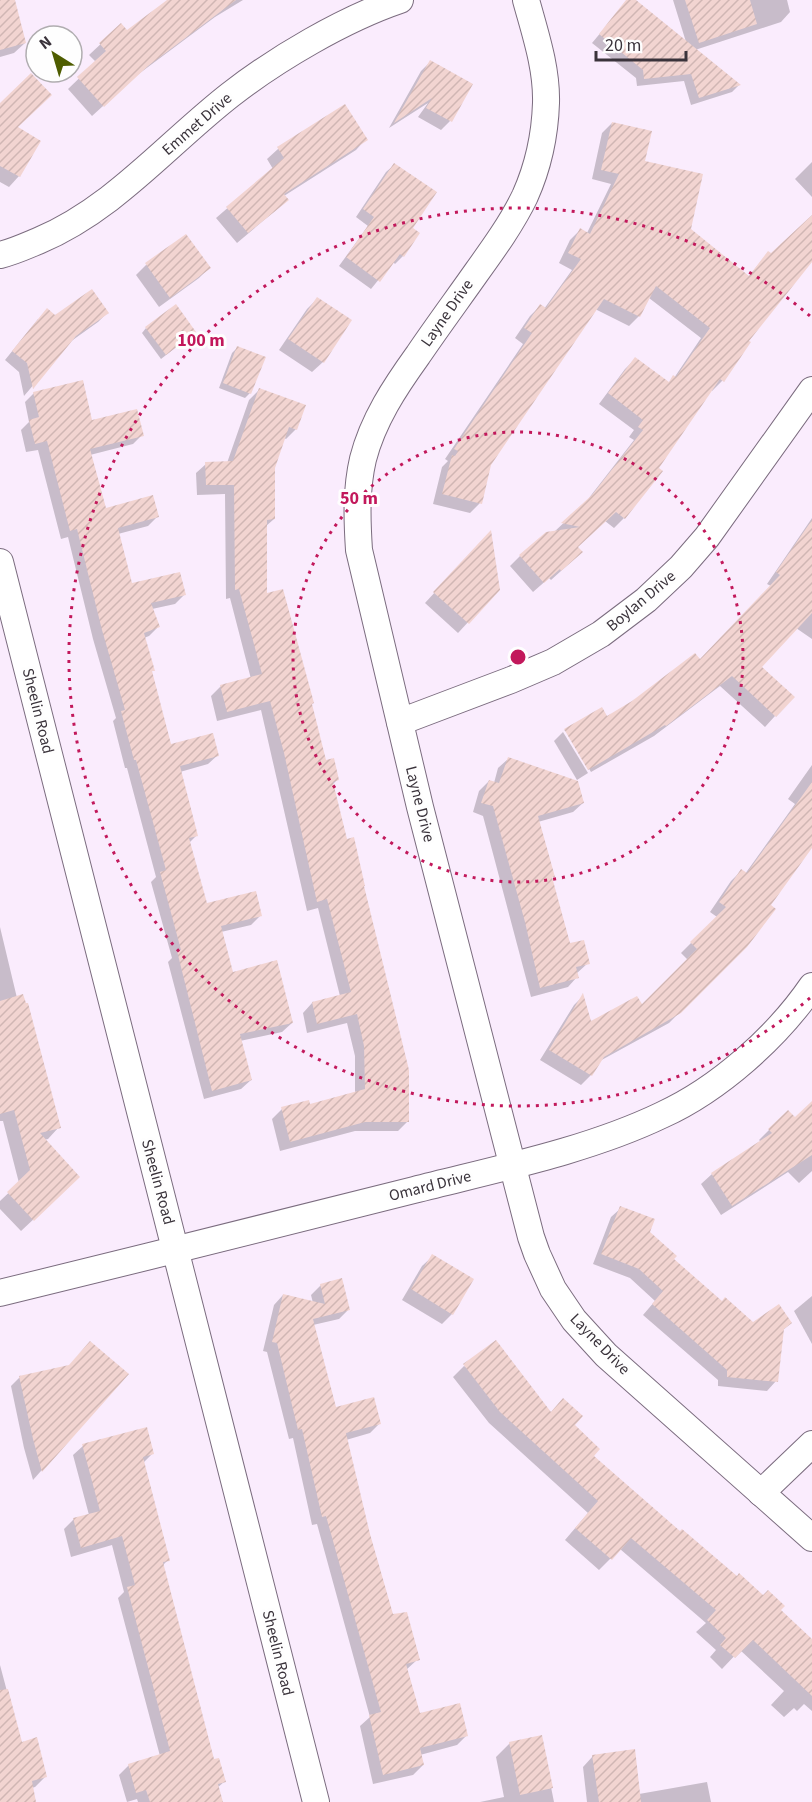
<svg xmlns="http://www.w3.org/2000/svg" width="812" height="1802" viewBox="0 0 812 1802" font-family="'Source Sans 3',sans-serif">
<style>
.shadow{fill:#0003}
.building{fill:url(#building-hatch)}
.lines{fill:none;stroke-linecap:round;stroke-linejoin:round}
.minor-casing{stroke:#7b6c7f;stroke-width:28}
.minor{stroke:#fff;stroke-width:26}
.ring{fill:none;stroke:#c2185b;stroke-width:3;stroke-dasharray:3 6}
.labels{text-anchor:middle;dominant-baseline:central;stroke-width:6;stroke-linejoin:round;paint-order:stroke}
.street-label{font-size:16px;fill:#3a333b;stroke:#fefefe}
.centre{fill:#c2185b;stroke:#fefefe;stroke-width:3}
.ring-label{font-size:18px;text-anchor:middle;font-weight:bold;fill:#c2185b;stroke:#fefefe;stroke-width:6;stroke-linejoin:round;paint-order:stroke}
</style>
<defs>
<pattern id="building-hatch" width="6" height="6" patternUnits="userSpaceOnUse" patternTransform="scale(1.5)"><rect width="6" height="6" fill="#f2d4d1"/><path d="M-1 1l2-2M0 6l6-6M5 7l2-2" fill="none" stroke="#d0b6b4"/></pattern>
</defs>
<rect width="100%" height="100%" fill="#faecfd"/>
<g class="shadow">
<polygon points="169,0 243,0 215,17 136,76 92,116 68,89 96,62 89,55 121,25 127,32"/>
<polygon points="628,0 634,0 686,42 673,0 787,0 790,12 781,22 695,50 739,85 732,92 691,105 684,81 637,86 636,78 592,43"/>
<polygon points="0,10 25,43 14,53 0,57"/>
<polygon points="430,62 471,84 450,121 441,130 418,117 428,103 389,128 421,71"/>
<polygon points="0,105 16,128 19,176 9,187 0,182"/>
<polygon points="344,106 366,139 356,150 284,196 287,200 276,210 237,243 216,218 273,169 267,159 278,149"/>
<polygon points="612,123 643,162 690,230 748,277 768,253 771,255 812,217 812,260 747,341 722,381 712,391 711,389 624,518 614,528 605,521 576,547 571,562 551,580 549,578 533,592 510,566 520,556 554,532 585,503 634,440 629,437 634,430 599,404 625,369 635,359 668,383 674,378 701,338 649,298 639,316 629,326 595,309 490,464 480,503 470,513 433,504 442,467 448,461 445,459 523,344 515,338 530,316 540,306 544,309 572,270 559,263 570,240 580,230 587,233 611,184 592,179 602,133"/>
<polygon points="812,162 812,197 795,179"/>
<polygon points="394,165 410,228 403,256 395,264 393,262 371,289 339,266 368,226 356,217 386,172"/>
<polygon points="186,236 209,268 199,278 159,307 136,275 146,265"/>
<polygon points="317,299 323,362 312,372 279,350 307,309"/>
<polygon points="107,313 98,322 70,342 24,396 19,372 5,360 38,319"/>
<polygon points="146,328 189,337 161,359 142,333"/>
<polygon points="237,348 250,393 245,398 219,388 232,353"/>
<polygon points="259,390 296,429 286,439 284,438 273,467 274,519 265,527 266,595 310,705 324,761 337,780 332,785 408,1121 398,1131 355,1131 280,1151 272,1119 282,1109 309,1106 355,1093 355,1056 347,1023 307,1033 303,1013 312,1003 340,996 318,908 307,911 261,710 217,721 211,696 221,686 251,679 230,598 226,599 225,494 197,495 196,473 206,464 227,463 249,400"/>
<polygon points="34,393 91,422 142,435 133,444 90,455 105,510 157,517 148,526 118,534 131,585 184,595 175,604 152,609 158,627 149,636 144,638 153,670 151,673 170,746 218,755 208,764 180,772 197,835 189,843 206,904 260,916 251,925 221,932 232,973 292,1023 282,1032 240,1041 251,1080 241,1089 204,1099 168,962 172,958 151,882 156,877 127,768 125,768 113,721 116,718 93,639 68,537 61,539 38,450 26,452 21,430 29,422 25,402"/>
<polygon points="812,518 812,639 796,628 760,667 775,716 765,727 720,686 654,736 591,772 567,731 564,731 601,709 607,718 699,661 771,586 767,584"/>
<polygon points="481,542 498,590 458,633 425,603"/>
<polygon points="563,732 588,773 577,780 554,741"/>
<polygon points="508,759 583,803 573,812 538,822 553,876 551,878 569,945 588,963 576,974 577,977 568,987 531,997 483,816 473,812 479,791 489,781 494,783 498,768"/>
<polygon points="812,765 812,844 768,905 746,946 669,1023 598,1062 591,1075 581,1085 540,1060 574,1005 583,996 591,1024 641,1006 688,960 681,953 717,917 710,912 731,881 741,871 745,874 795,804 788,799"/>
<polygon points="0,927 17,998 59,1127 48,1139 44,1140 67,1188 21,1231 0,1209 0,1201 19,1183 3,1121 0,1121"/>
<polygon points="812,1103 812,1171 799,1183 788,1172 721,1215 701,1184 712,1174 761,1142 759,1140 769,1130 795,1119"/>
<polygon points="621,1208 648,1232 672,1260 722,1303 753,1324 791,1323 782,1331 776,1381 767,1391 718,1386 718,1380 643,1315 655,1301 630,1278 593,1264 611,1217"/>
<polygon points="433,1256 452,1314 442,1324 402,1300 422,1266"/>
<polygon points="321,1285 349,1309 339,1319 313,1325 335,1409 380,1423 370,1433 346,1440 369,1535 392,1616 418,1659 406,1670 419,1715 467,1735 457,1745 420,1755 423,1765 413,1775 373,1784 360,1726 370,1717 317,1524 312,1525 293,1438 289,1439 267,1352 263,1351 274,1305 283,1295 313,1303 311,1295"/>
<polygon points="812,1296 812,1344 794,1311"/>
<polygon points="464,1366 572,1426 592,1456 680,1533 779,1610 812,1641 812,1711 804,1704 797,1711 794,1708 784,1717 771,1705 784,1691 740,1650 722,1669 710,1657 716,1650 696,1632 706,1623 620,1549 599,1570 565,1540 588,1513 489,1423 453,1377"/>
<polygon points="68,1367 127,1374 33,1480 24,1448 11,1386 20,1377"/>
<polygon points="83,1446 153,1453 143,1463 168,1560 162,1566 213,1761 224,1782 217,1788 221,1802 138,1802 137,1799 127,1802 119,1775 129,1765 160,1756 118,1598 124,1592 112,1545 71,1557 64,1529 73,1520 89,1515 73,1455"/>
<polygon points="0,1665 21,1744 45,1777 35,1787 32,1788 35,1802 0,1802"/>
<polygon points="541,1737 554,1802 480,1802 504,1797 496,1757 510,1743"/>
<polygon points="593,1756 639,1794 707,1782 711,1802 587,1802 583,1767"/>
</g>
<g class="building">
<polygon points="0,0 15,0 26,43 0,50"/>
<polygon points="167,0 236,0 148,66 104,107 77,77 106,51 99,43 121,23 127,30"/>
<polygon points="626,0 636,0 741,85 699,98 691,74 644,79 643,70 599,34"/>
<polygon points="685,0 750,0 757,24 699,43"/>
<polygon points="430,60 473,84 452,122 426,108 432,98 394,123"/>
<polygon points="31,73 52,95 18,127 41,141 20,177 0,166 0,103"/>
<polygon points="345,104 368,140 284,194 289,200 248,233 226,207 284,158 277,147"/>
<polygon points="612,122 652,131 645,161 703,174 691,229 749,276 768,251 771,253 812,215 812,262 749,341 751,342 724,382 720,379 659,468 663,471 625,519 616,512 578,547 583,552 561,571 560,569 544,583 519,555 546,532 580,527 561,523 592,495 643,430 638,427 643,420 608,393 635,357 669,382 673,375 676,377 710,328 656,286 640,317 604,299 491,465 482,504 442,494 452,455 455,456 458,451 454,449 532,333 524,328 540,304 546,308 581,259 568,253 580,228 590,234 619,174 601,170"/>
<polygon points="394,163 437,192 413,228 420,233 404,257 400,254 380,282 346,257 374,217 363,209"/>
<polygon points="186,234 211,268 170,298 145,263"/>
<polygon points="92,289 109,313 76,336 33,389 27,363 12,351 47,308 55,315"/>
<polygon points="317,297 352,320 324,363 288,339"/>
<polygon points="176,304 196,332 166,355 145,327"/>
<polygon points="237,346 266,357 251,394 223,383"/>
<polygon points="83,380 92,420 137,409 144,436 90,449 106,508 153,495 159,517 118,528 132,583 180,572 186,595 151,603 160,627 144,633 155,671 152,671 171,744 213,733 219,756 180,766 198,836 189,838 207,903 256,891 262,916 221,926 233,972 277,960 293,1023 240,1034 252,1080 212,1091 177,951 181,950 160,872 166,870 136,760 134,760 121,711 125,710 102,630 77,529 70,531 47,441 35,444 29,420 39,417 33,392"/>
<polygon points="259,388 306,405 297,430 289,427 275,468 275,519 267,520 267,593 283,589 314,703 312,704 326,760 334,758 339,780 333,782 347,839 354,837 365,886 364,886 409,1070 409,1122 365,1122 290,1142 281,1107 309,1100 310,1104 365,1089 364,1046 357,1014 317,1024 312,1002 351,992 327,899 317,902 284,753 270,701 227,712 220,685 262,674 239,589 235,590 234,485 206,485 205,462 233,461"/>
<polygon points="812,520 812,613 762,667 795,697 776,717 732,676 666,726 665,725 588,770 564,729 602,707 607,716 632,701 695,653 700,659 780,575 776,572"/>
<polygon points="491,530 500,590 469,624 433,592"/>
<polygon points="508,757 578,781 584,803 538,816 555,877 552,877 570,943 584,940 590,964 576,967 579,978 540,988 525,922 493,806 481,803 489,780 499,783"/>
<polygon points="812,782 812,848 771,905 776,909 747,947 681,1013 604,1057 592,1076 549,1050 583,993 591,1021 637,996 642,1004 697,949 690,942 726,907 719,902 741,869 747,873"/>
<polygon points="23,994 26,1003 28,1003 61,1128 40,1133 80,1177 34,1221 7,1192 30,1170 14,1110 0,1114 0,1001"/>
<polygon points="812,1101 812,1155 732,1206 711,1173 772,1133 768,1129 788,1110 795,1117"/>
<polygon points="620,1206 655,1219 650,1232 677,1256 674,1259 722,1301 725,1297 753,1322 779,1304 792,1323 784,1329 778,1382 727,1377 727,1370 652,1304 663,1291 639,1269 601,1254"/>
<polygon points="432,1254 474,1279 453,1315 411,1289"/>
<polygon points="342,1278 350,1310 313,1319 336,1407 374,1397 381,1424 346,1433 370,1534 393,1614 407,1612 420,1660 406,1664 420,1713 460,1703 468,1736 420,1748 424,1765 383,1775 369,1715 381,1712 326,1516 322,1517 302,1429 298,1430 277,1343 272,1342 283,1294 325,1304 320,1284"/>
<polygon points="496,1340 551,1412 563,1398 583,1416 575,1425 600,1449 594,1456 680,1531 682,1529 737,1576 739,1573 763,1595 768,1590 785,1606 781,1610 812,1639 812,1696 753,1640 735,1658 720,1645 726,1638 707,1620 716,1610 631,1538 612,1560 575,1528 598,1501 500,1412 463,1364"/>
<polygon points="90,1341 129,1374 42,1472 33,1439 19,1376 69,1365"/>
<polygon points="147,1427 154,1454 143,1457 170,1561 163,1562 214,1759 219,1758 226,1782 218,1784 223,1802 150,1802 146,1790 136,1793 128,1764 170,1751 127,1587 135,1585 122,1536 81,1548 73,1518 100,1511 82,1444"/>
<polygon points="8,1689 22,1742 37,1737 47,1777 32,1781 36,1802 0,1802 0,1690"/>
<polygon points="542,1735 553,1788 520,1795 509,1742"/>
<polygon points="635,1749 641,1802 599,1802 592,1755"/>
</g>
<g class="lines">
<g class="minor-casing">
<g id="minor">
<path d="M526,0C535,33 547,68 546,103C545,134 538,167 525,196C512,223 494,248 476,273C457,300 437,327 418,355C395,387 373,420 363,459C356,489 357,519 359,550L420,807L531,1237L537,1254L553,1289L574,1320L606,1355L812,1538"/>
<path d="M0,255C13,252 26,246 38,241C114,209 166,145 230,95C276,59 344,19 400,0"/>
<polyline points="0,562 316,1802"/>
<polyline points="400,722 511,680 553,662 601,634 646,600 681,567 707,537 812,390"/>
<path d="M0,1293C138,1259 277,1225 414,1190C496,1169 587,1151 662,1115C719,1089 777,1037 812,986"/>
<polyline points="761,1493 812,1444"/>
</g>
</g>
<use href="#minor" class="minor"/>
</g>
<g class="ring">
<circle cx="518" cy="657" r="225"/>
<path d="M810 998A449 449 0 1 1 810 316"/>
</g>
<g class="labels">
<g class="street-label">
<text transform="translate(197 124) rotate(-41)">Emmet Drive</text>
<text transform="translate(447 313) rotate(-55)">Layne Drive</text>
<text transform="translate(641 601) rotate(-40)">Boylan Drive</text>
<text transform="translate(38 711) rotate(76)">Sheelin Road</text>
<text transform="translate(420 804) rotate(76)">Layne Drive</text>
<text transform="translate(158 1182) rotate(75)">Sheelin Road</text>
<text transform="translate(430 1186) rotate(-14)">Omard Drive</text>
<text transform="translate(600 1344) rotate(46)">Layne Drive</text>
<text transform="translate(278 1653) rotate(76)">Sheelin Road</text>
</g>
</g>
<circle cx="518" cy="657" r="9" class="centre"/>
<g class="ring-label">
<text x="201" y="346">100 m</text>
<text x="359" y="504">50 m</text>
</g>
<g transform="translate(54 54) rotate(323)"><circle r="28" fill="#fefefe" stroke="#b0adb0" stroke-width="1.5"/>
<path d="M0-4.5L10 22L0 15L-10 22Z" fill="#4e5d00"/>
<text y="-9" font-size="16" font-weight="bold" text-anchor="middle" fill="#3a333b">N</text>
</g>
<path d="M596 51v9h90v-9" fill="none" stroke="#3a333b" stroke-width="3"/>
<text x="605" y="51" font-size="18" fill="#3a333b" stroke="#fefefe" stroke-width="4.5" paint-order="stroke">20 m</text>
</svg>
